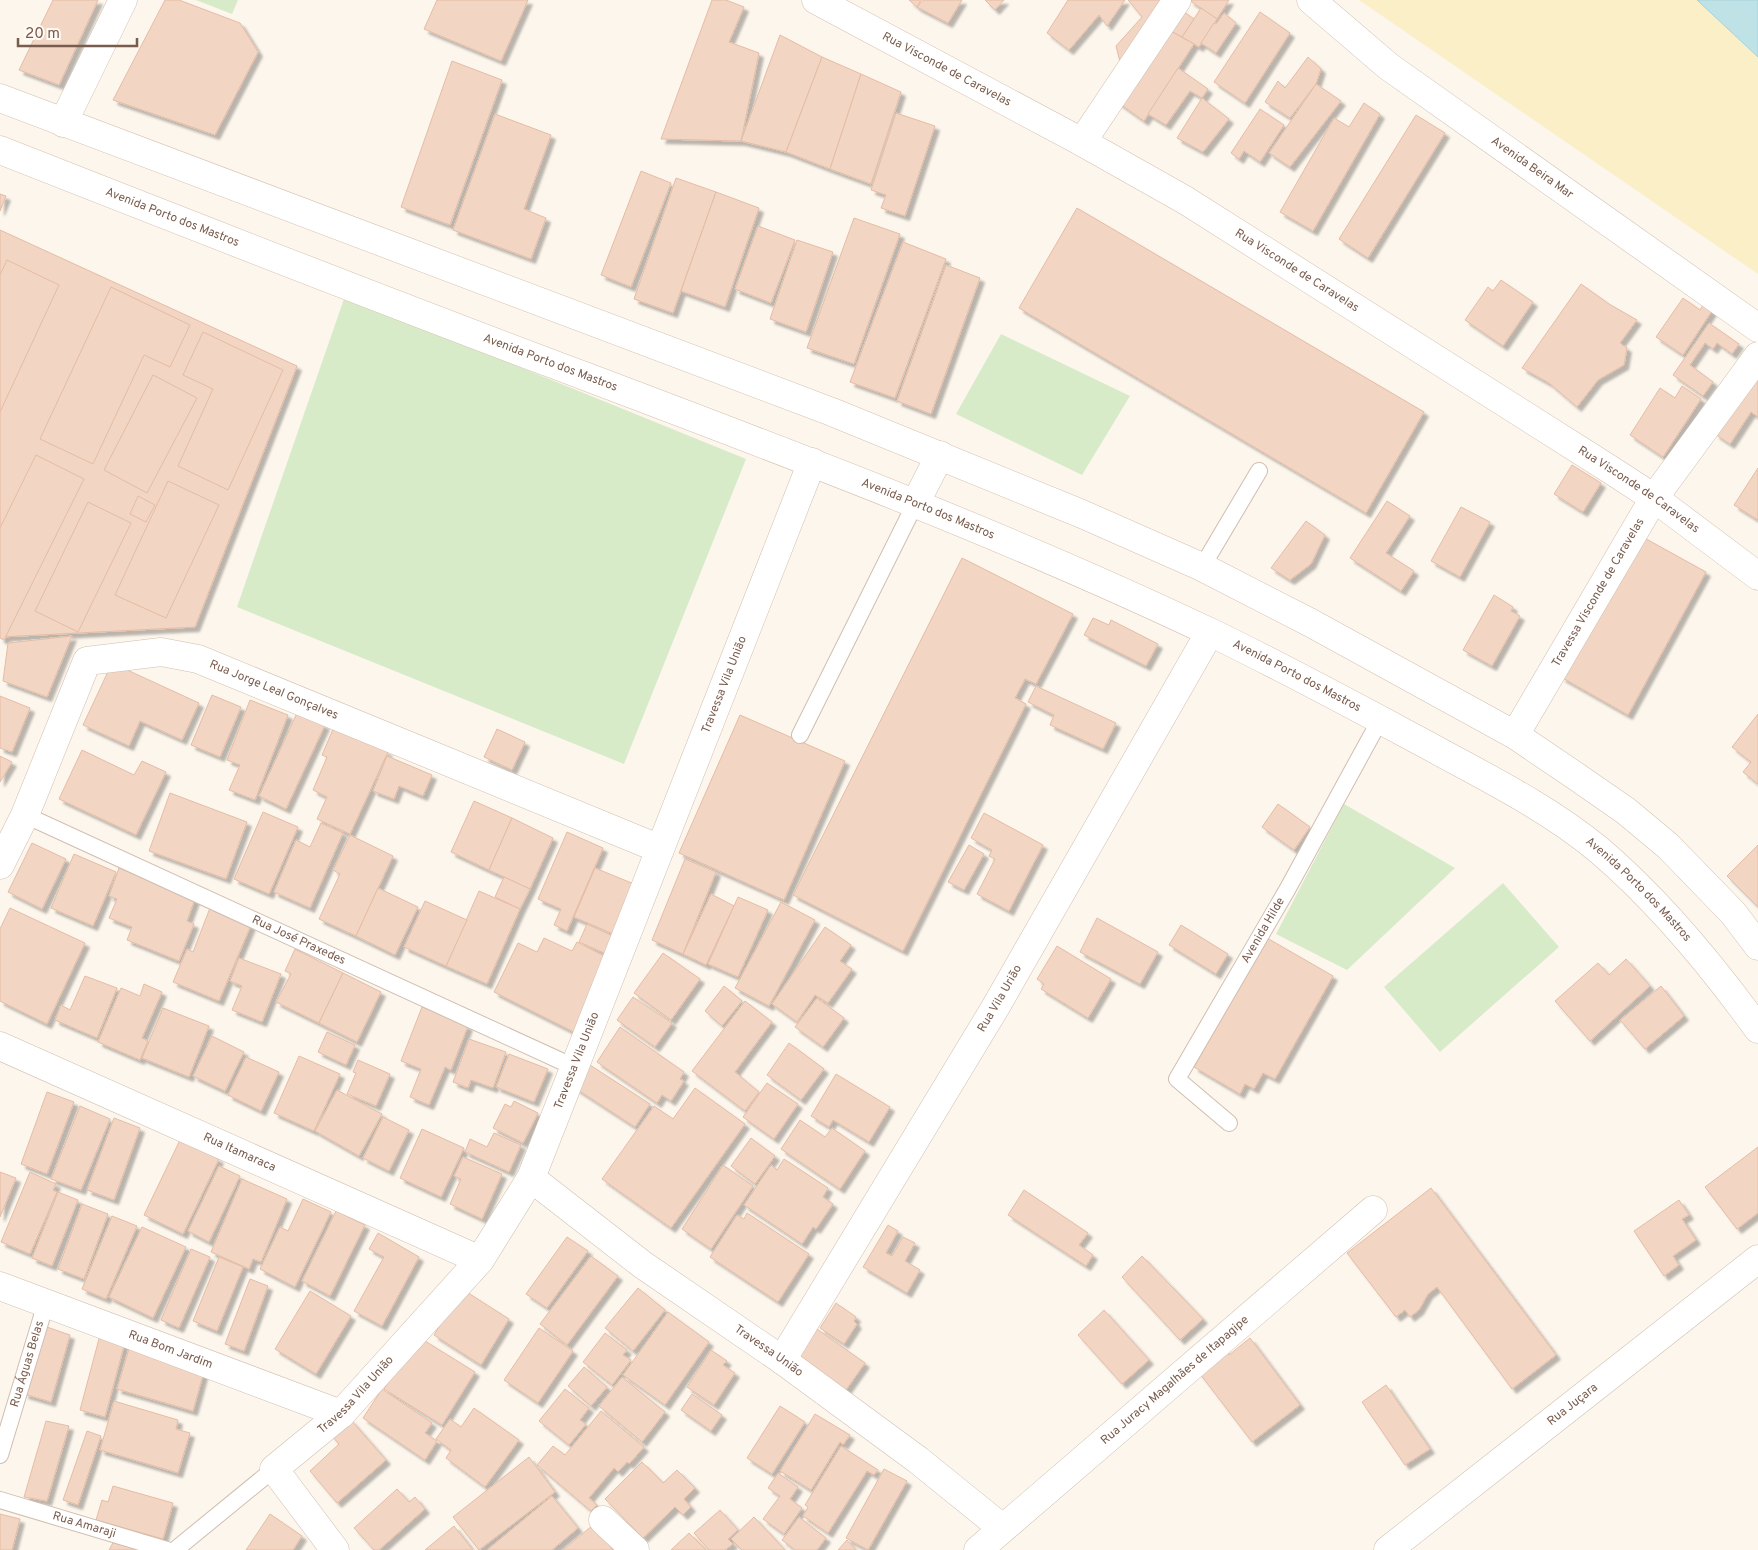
<svg xmlns="http://www.w3.org/2000/svg" width="1758" height="1550" viewBox="0 0 1758 1550" font-family="Overpass,sans-serif">
<style>
.green{fill:#d7ebc9}
.sand{fill:#fbefc7}
.water{fill:#bfe2e7;stroke:#a5d2d9}
.building{fill:#f2d5c3;stroke:#e5bca4;filter:url(#shadow)}
.lines{fill:none;stroke-linecap:round;stroke-linejoin:round}
.lane-casing{stroke:#d0beb0;stroke-width:18}
.street-casing{stroke:#d0beb0;stroke-width:29}
.secondary-casing{stroke:#d5c0b0;stroke-width:29}
.lane{stroke:#fff;stroke-width:16}
.street{stroke:#fff;stroke-width:28}
.secondary{stroke:#fff;stroke-width:28}
.labels{text-anchor:middle;dominant-baseline:central;stroke-width:4;stroke-linejoin:round;paint-order:stroke}
.street-label{font-size:12px;fill:#795c4d;stroke:#fffaf3}
</style>
<defs>
<filter id="shadow"><feDropShadow dx="4.5" dy="4.5" stdDeviation="1" flood-color="#0004"/></filter>
</defs>
<rect width="100%" height="100%" fill="#fdf6ec"/>
<g class="green">
<polygon points="196,0 238,0 232,14"/>
<polygon points="345,296 746,459 624,764 237,607"/>
<polygon points="1001,334 1130,396 1082,475 956,414"/>
<polygon points="1344,804 1455,868 1347,970 1276,934"/>
<polygon points="1503,883 1559,947 1440,1052 1384,987"/>
</g>
<polygon class="sand" points="1359,0 1697,0 1758,57 1758,274"/>
<polygon class="water" points="1697,0 1758,0 1758,57"/>
<g class="building">
<polygon points="53,0 98,0 59,85 19,70"/>
<polygon points="165,0 179,0 240,23 258,52 215,135 113,100"/>
<polygon points="437,0 528,0 501,61 424,29"/>
<polygon points="712,0 726,0 744,7 729,42 759,53 741,141 661,139"/>
<polygon points="909,0 921,0 917,7"/>
<polygon points="923,0 962,0 948,23 917,7"/>
<polygon points="985,0 1004,0 995,10"/>
<polygon points="1068,0 1125,0 1107,26 1099,15 1069,50 1047,33"/>
<polygon points="1128,0 1167,0 1122,70 1116,46 1142,17"/>
<polygon points="1189,0 1229,0 1217,19"/>
<polygon points="1201,8 1217,19 1199,47 1182,37"/>
<polygon points="1180,9 1194,19 1182,37 1167,29"/>
<polygon points="1260,12 1290,33 1245,103 1214,82"/>
<polygon points="1224,13 1236,23 1216,53 1201,43 1214,23 1216,24"/>
<polygon points="1167,29 1194,44 1144,121 1116,101"/>
<polygon points="780,35 822,57 786,152 741,141"/>
<polygon points="822,57 861,74 830,169 786,152"/>
<polygon points="1308,57 1321,69 1316,84 1290,118 1265,102 1278,81 1285,88"/>
<polygon points="452,61 502,80 450,225 401,207"/>
<polygon points="1178,68 1208,89 1202,98 1190,91 1166,125 1148,114"/>
<polygon points="861,74 901,92 871,184 830,169"/>
<polygon points="1316,84 1341,101 1290,167 1269,153"/>
<polygon points="1202,98 1229,119 1203,152 1177,138"/>
<polygon points="1364,103 1380,114 1313,231 1280,212 1334,118 1349,127"/>
<polygon points="1260,109 1284,125 1260,162 1244,151 1239,159 1231,153"/>
<polygon points="896,113 935,126 905,216 881,208 886,195 871,190"/>
<polygon points="495,114 551,135 524,209 546,218 531,259 453,230"/>
<polygon points="1416,115 1445,133 1368,258 1339,239"/>
<polygon points="641,171 671,183 631,287 601,275"/>
<polygon points="676,178 716,192 673,313 634,299"/>
<polygon points="716,192 759,208 725,307 681,291"/>
<polygon points="0,194 6,196 0,211"/>
<polygon points="1077,208 1424,412 1366,513 1019,308"/>
<polygon points="854,218 900,234 854,364 807,348"/>
<polygon points="758,226 795,240 771,303 735,289"/>
<polygon points="0,230 297,366 195,627 0,637"/>
<polygon points="797,240 833,252 806,332 770,319"/>
<polygon points="903,242 946,259 895,398 850,382"/>
<polygon points="7,260 59,285 0,412 0,275"/>
<polygon points="946,265 980,278 931,414 897,401"/>
<polygon points="1501,280 1533,302 1503,346 1465,320 1488,287 1493,291"/>
<polygon points="1581,284 1609,304 1637,320 1620,343 1627,348 1624,365 1598,380 1577,407 1549,383 1522,368"/>
<polygon points="111,287 190,325 170,367 144,355 93,464 40,439"/>
<polygon points="1683,298 1700,310 1703,305 1712,311 1683,355 1656,337"/>
<polygon points="1709,323 1739,344 1732,354 1717,343 1713,349 1705,343 1690,365 1713,382 1703,396 1673,375"/>
<polygon points="203,332 283,370 228,490 178,466 213,389 183,375"/>
<polygon points="1758,370 1758,417 1751,412 1730,444 1715,434"/>
<polygon points="153,375 197,398 147,493 104,470"/>
<polygon points="1682,386 1701,399 1663,457 1630,435 1660,388 1675,398"/>
<polygon points="36,455 84,479 4,640 0,638 0,528"/>
<polygon points="1572,465 1601,483 1583,512 1554,494"/>
<polygon points="1758,468 1758,520 1734,505"/>
<polygon points="168,481 219,505 166,618 115,595"/>
<polygon points="138,496 155,505 146,522 130,514"/>
<polygon points="1387,501 1410,516 1386,553 1414,571 1401,591 1350,558"/>
<polygon points="88,502 131,523 78,632 35,611"/>
<polygon points="1461,507 1490,522 1460,577 1431,561"/>
<polygon points="1306,521 1325,535 1311,564 1290,580 1271,568"/>
<polygon points="1639,535 1706,572 1628,715 1561,677"/>
<polygon points="962,558 1073,614 1036,684 1025,679 1015,698 1026,704 903,951 793,895"/>
<polygon points="1494,595 1513,607 1511,611 1520,616 1492,666 1463,650"/>
<polygon points="1093,618 1109,625 1111,620 1158,644 1146,666 1084,635"/>
<polygon points="72,636 47,697 3,681 8,643"/>
<polygon points="112,663 199,703 182,740 140,721 129,746 83,725"/>
<polygon points="1036,686 1116,723 1103,749 1050,725 1054,715 1028,702"/>
<polygon points="212,695 241,707 220,757 191,745"/>
<polygon points="0,696 30,708 12,752 0,748"/>
<polygon points="250,700 288,715 255,800 229,790 240,765 227,760"/>
<polygon points="297,713 325,725 286,809 259,796"/>
<polygon points="1758,714 1758,784 1743,772 1751,762 1732,747"/>
<polygon points="740,715 845,761 784,900 679,853"/>
<polygon points="334,727 388,752 350,834 317,819 327,797 313,790 327,757 322,755"/>
<polygon points="497,729 525,742 512,770 484,757"/>
<polygon points="82,750 134,775 142,761 166,772 136,835 59,799"/>
<polygon points="0,756 12,762 0,782"/>
<polygon points="387,756 432,775 423,796 399,786 394,799 373,791"/>
<polygon points="170,793 247,822 226,879 149,851"/>
<polygon points="474,801 512,818 489,870 451,852"/>
<polygon points="1278,804 1310,827 1294,850 1262,827"/>
<polygon points="263,812 298,827 269,894 234,879"/>
<polygon points="984,813 1043,845 1009,911 977,894 995,859 989,856 992,850 971,838"/>
<polygon points="512,818 553,838 530,889 489,870"/>
<polygon points="321,823 343,833 310,908 274,892 296,840 310,847"/>
<polygon points="567,832 603,848 567,931 554,925 561,909 538,899"/>
<polygon points="350,835 393,856 356,936 319,919 340,874 333,870"/>
<polygon points="32,843 66,859 42,909 8,892"/>
<polygon points="969,845 984,854 964,890 948,882"/>
<polygon points="1758,845 1758,907 1727,876"/>
<polygon points="74,854 116,872 93,926 51,908"/>
<polygon points="685,859 716,872 683,954 652,940"/>
<polygon points="119,868 195,899 187,921 194,924 179,961 127,940 132,927 109,918 117,899 109,896"/>
<polygon points="595,868 634,884 613,934 574,917"/>
<polygon points="504,877 530,889 520,909 495,897"/>
<polygon points="378,888 418,907 395,955 356,936"/>
<polygon points="479,891 520,909 487,984 446,966"/>
<polygon points="711,894 734,906 706,965 683,954"/>
<polygon points="738,897 768,910 738,977 708,964"/>
<polygon points="425,901 467,920 446,966 404,947"/>
<polygon points="781,902 815,920 769,1006 735,988"/>
<polygon points="10,908 85,943 47,1024 0,1001 0,929"/>
<polygon points="210,908 251,925 219,1001 173,982 187,949 193,952"/>
<polygon points="1097,918 1158,952 1140,984 1080,952"/>
<polygon points="587,924 619,939 611,956 579,942"/>
<polygon points="1181,925 1228,954 1216,974 1169,945"/>
<polygon points="825,927 851,945 840,961 852,969 828,1003 815,995 797,1022 772,1004"/>
<polygon points="544,938 572,951 577,942 612,960 576,1033 494,992 518,943 537,952"/>
<polygon points="1267,938 1333,976 1275,1079 1263,1073 1254,1089 1245,1084 1240,1094 1194,1067"/>
<polygon points="1057,946 1111,979 1088,1018 1041,989 1044,984 1037,979"/>
<polygon points="295,949 343,973 319,1023 276,1002 291,974 285,971"/>
<polygon points="663,953 700,979 671,1020 634,993"/>
<polygon points="239,958 281,974 262,1022 232,1010 242,986 230,981"/>
<polygon points="1626,959 1650,986 1590,1041 1555,1001 1598,963 1609,975"/>
<polygon points="343,973 381,992 357,1042 319,1023"/>
<polygon points="85,976 117,988 97,1038 55,1020 61,1005 70,1010"/>
<polygon points="144,984 162,992 142,1038 148,1041 140,1060 98,1042 121,988 140,996"/>
<polygon points="724,986 742,1001 722,1026 705,1011"/>
<polygon points="1661,986 1684,1016 1645,1049 1620,1020"/>
<polygon points="633,997 672,1023 655,1047 617,1020"/>
<polygon points="817,998 844,1018 823,1047 795,1027"/>
<polygon points="745,1001 772,1022 735,1072 759,1092 745,1111 692,1071"/>
<polygon points="422,1007 468,1026 451,1070 445,1067 429,1105 410,1097 421,1069 401,1061"/>
<polygon points="163,1008 209,1026 189,1077 142,1058"/>
<polygon points="620,1027 684,1072 680,1079 684,1081 671,1101 662,1095 657,1103 597,1062"/>
<polygon points="327,1032 355,1045 346,1065 318,1052"/>
<polygon points="212,1036 244,1052 225,1091 193,1076"/>
<polygon points="469,1039 506,1052 493,1088 471,1080 468,1088 453,1082"/>
<polygon points="789,1043 824,1069 801,1100 767,1075"/>
<polygon points="509,1054 548,1069 534,1102 496,1087"/>
<polygon points="299,1056 340,1074 314,1131 274,1113"/>
<polygon points="246,1057 279,1072 261,1111 228,1095"/>
<polygon points="358,1060 390,1074 376,1106 347,1094 356,1073 353,1072"/>
<polygon points="590,1065 650,1104 635,1127 575,1088"/>
<polygon points="836,1074 890,1107 869,1142 833,1120 829,1127 811,1116"/>
<polygon points="767,1083 798,1104 774,1139 743,1117"/>
<polygon points="695,1088 745,1124 671,1228 602,1179 654,1106 673,1119"/>
<polygon points="337,1090 382,1114 359,1156 315,1131"/>
<polygon points="47,1092 74,1102 47,1174 21,1164"/>
<polygon points="514,1101 538,1113 523,1143 493,1128 505,1104 511,1107"/>
<polygon points="80,1106 110,1119 81,1190 51,1179"/>
<polygon points="383,1117 409,1130 389,1171 363,1158"/>
<polygon points="114,1118 140,1128 114,1200 87,1190"/>
<polygon points="800,1120 825,1137 832,1128 865,1151 840,1189 781,1149"/>
<polygon points="422,1129 464,1148 441,1197 400,1178"/>
<polygon points="494,1133 521,1145 509,1172 465,1152 470,1139 487,1147"/>
<polygon points="751,1138 775,1156 755,1184 731,1166"/>
<polygon points="180,1140 219,1159 183,1234 144,1215"/>
<polygon points="1758,1147 1758,1213 1737,1229 1705,1187"/>
<polygon points="463,1157 502,1174 482,1219 450,1204 461,1179 454,1176"/>
<polygon points="784,1159 828,1188 823,1197 833,1204 816,1229 813,1227 802,1244 744,1205 771,1165 777,1170"/>
<polygon points="723,1165 753,1186 711,1249 682,1229"/>
<polygon points="219,1166 240,1176 209,1242 188,1231"/>
<polygon points="0,1172 16,1178 0,1217"/>
<polygon points="30,1172 56,1184 53,1190 57,1192 30,1254 1,1242"/>
<polygon points="242,1179 287,1199 261,1262 253,1259 249,1269 211,1252"/>
<polygon points="1431,1188 1556,1355 1512,1389 1437,1287 1428,1294 1419,1310 1410,1317 1405,1310 1396,1317 1347,1253"/>
<polygon points="1024,1190 1088,1233 1079,1245 1093,1255 1086,1266 1008,1215"/>
<polygon points="58,1192 78,1200 52,1266 32,1258"/>
<polygon points="303,1199 331,1212 295,1287 260,1269 280,1227 288,1231"/>
<polygon points="1679,1200 1689,1215 1682,1219 1696,1240 1673,1256 1679,1265 1664,1276 1634,1231"/>
<polygon points="82,1204 108,1214 84,1279 58,1269"/>
<polygon points="336,1211 365,1225 330,1296 302,1281"/>
<polygon points="747,1213 809,1254 778,1302 710,1257 737,1215 744,1219"/>
<polygon points="112,1216 137,1226 106,1299 82,1289"/>
<polygon points="888,1225 898,1231 886,1253 892,1256 903,1237 915,1243 905,1261 920,1270 907,1293 863,1267"/>
<polygon points="142,1227 186,1247 153,1318 109,1297"/>
<polygon points="378,1233 419,1257 382,1326 354,1311 384,1257 369,1249"/>
<polygon points="567,1237 588,1251 547,1308 526,1294"/>
<polygon points="191,1249 210,1257 179,1328 161,1320"/>
<polygon points="591,1256 618,1276 567,1345 540,1324"/>
<polygon points="1142,1256 1203,1319 1180,1340 1122,1277"/>
<polygon points="219,1257 243,1267 217,1331 193,1321"/>
<polygon points="250,1279 268,1286 244,1351 225,1344"/>
<polygon points="638,1288 665,1310 633,1351 605,1328"/>
<polygon points="462,1289 509,1319 481,1365 434,1335"/>
<polygon points="310,1291 351,1316 316,1374 275,1349"/>
<polygon points="836,1303 856,1317 854,1321 857,1324 844,1344 820,1328"/>
<polygon points="1104,1310 1149,1360 1122,1384 1078,1335"/>
<polygon points="668,1312 709,1342 665,1405 623,1375"/>
<polygon points="44,1326 70,1335 51,1402 24,1394"/>
<polygon points="539,1328 573,1351 538,1403 504,1380"/>
<polygon points="817,1329 865,1363 846,1390 798,1356"/>
<polygon points="605,1333 627,1350 623,1355 631,1360 612,1385 583,1362"/>
<polygon points="100,1335 125,1342 105,1417 80,1410"/>
<polygon points="417,1336 475,1372 442,1425 384,1389"/>
<polygon points="1250,1338 1300,1405 1252,1442 1197,1370 1225,1349 1229,1355"/>
<polygon points="131,1342 206,1364 193,1411 117,1389"/>
<polygon points="711,1350 727,1361 723,1365 735,1373 714,1405 687,1387"/>
<polygon points="584,1367 607,1387 591,1406 568,1386"/>
<polygon points="622,1377 665,1412 642,1442 599,1406"/>
<polygon points="1386,1385 1430,1449 1405,1465 1362,1402"/>
<polygon points="382,1389 432,1423 425,1433 437,1441 425,1460 363,1418"/>
<polygon points="565,1389 589,1408 580,1420 586,1424 569,1445 539,1421"/>
<polygon points="692,1394 722,1415 711,1431 681,1410"/>
<polygon points="114,1401 178,1420 176,1429 190,1433 178,1473 100,1450"/>
<polygon points="780,1406 805,1422 772,1474 747,1458"/>
<polygon points="474,1408 519,1440 485,1487 446,1458 451,1450 436,1439 450,1419 461,1427"/>
<polygon points="601,1411 644,1447 629,1464 627,1462 618,1472 614,1468 589,1498 597,1505 591,1511 537,1465 553,1446 565,1455"/>
<polygon points="815,1414 850,1435 843,1445 840,1442 811,1490 780,1471"/>
<polygon points="350,1419 386,1460 337,1503 310,1471 339,1444 331,1435"/>
<polygon points="46,1421 69,1426 47,1501 24,1497"/>
<polygon points="87,1431 101,1436 78,1505 63,1500"/>
<polygon points="841,1446 878,1470 874,1475 867,1471 828,1533 803,1516 808,1507 805,1505"/>
<polygon points="529,1457 555,1492 479,1550 453,1517"/>
<polygon points="642,1462 663,1483 677,1470 695,1488 684,1499 691,1507 683,1515 675,1507 643,1538 605,1499"/>
<polygon points="884,1469 907,1481 868,1550 846,1538"/>
<polygon points="778,1473 798,1487 790,1499 802,1508 784,1534 763,1519 780,1496 768,1488"/>
<polygon points="113,1486 173,1503 163,1539 96,1520 102,1500 108,1502"/>
<polygon points="397,1489 409,1502 415,1497 425,1509 379,1550 374,1550 354,1528"/>
<polygon points="552,1496 578,1528 552,1550 487,1550"/>
<polygon points="720,1510 738,1530 728,1539 733,1544 725,1550 709,1550 694,1533"/>
<polygon points="0,1514 20,1519 12,1550 0,1550"/>
<polygon points="270,1514 302,1536 293,1550 246,1550"/>
<polygon points="754,1517 785,1550 742,1550 731,1539"/>
<polygon points="799,1517 826,1538 817,1550 795,1550 782,1540"/>
<polygon points="593,1525 613,1550 563,1550"/>
<polygon points="454,1526 473,1550 425,1550"/>
<polygon points="689,1533 706,1550 671,1550"/>
<polygon points="115,1539 142,1550 109,1550"/>
<polygon points="847,1540 856,1550 838,1550"/>
</g>
<g class="lines">
<g class="lane-casing">
<g id="lane">
<polyline points="1202,567 1259,471"/>
<polyline points="800,735 916,502"/>
<path id="s1" d="M25,815L574,1067"/>
<path id="s2" d="M1229,1123L1177,1079L1287,890L1380,720"/>
<path id="s3" d="M0,1455L46,1303"/>
<path id="s4" d="M0,1500L167,1550"/>
<polyline points="175,1550 274,1469"/>
</g>
</g>
<g class="street-casing">
<g id="street">
<path id="s5" d="M1311,0L1388,66L1758,328"/>
<polyline points="63,123 123,0"/>
<polyline points="1082,142 1177,0"/>
<path id="s6" d="M1515,735L1654,498L1758,356"/>
<path id="s7" d="M0,865L25,815L87,661L161,652L198,659L660,849"/>
<path id="s8" d="M0,1046L480,1260"/>
<path id="s9" d="M531,1178L643,1265L782,1360L918,1460L1002,1528"/>
<path id="s10" d="M0,1286L341,1414"/>
<path id="s11" d="M782,1360L995,1008L1210,632"/>
<polyline points="603,1520 635,1550"/>
<path id="s12" d="M335,1550L274,1469L341,1414L480,1260L531,1178L812,462"/>
<path id="s13" d="M978,1550L1373,1210"/>
<path id="s14" d="M1388,1550L1758,1259"/>
</g>
</g>
<g class="secondary-casing">
<g id="secondary">
<path id="s15" d="M816,0L1082,142L1185,200L1611,470L1654,498L1758,576"/>
<polyline points="0,98 832,412 1082,514 1202,567 1311,623 1515,735 1577,777 1626,811 1668,846 1733,913 1758,946"/>
<path id="s16" d="M0,150C183,222 366,294 550,363C775,448 998,531 1216,635C1288,670 1358,708 1429,746C1487,778 1547,807 1599,850C1660,902 1711,964 1758,1029"/>
<polyline points="916,502 940,455"/>
</g>
</g>
<use href="#lane" class="lane"/>
<use href="#street" class="street"/>
<use href="#secondary" class="secondary"/>
</g>
<g class="labels">
<g class="street-label">
<text stroke="none"><textPath href="#s15" startOffset="148">Rua Visconde de Caravelas</textPath></text>
<text stroke="none"><textPath href="#s5" startOffset="278">Avenida Beira Mar</textPath></text>
<text stroke="none"><textPath href="#s16" startOffset="185">Avenida Porto dos Mastros</textPath></text>
<text stroke="none"><textPath href="#s15" startOffset="552">Rua Visconde de Caravelas</textPath></text>
<text stroke="none"><textPath href="#s16" startOffset="590">Avenida Porto dos Mastros</textPath></text>
<text stroke="none"><textPath href="#s15" startOffset="958">Rua Visconde de Caravelas</textPath></text>
<text stroke="none"><textPath href="#s16" startOffset="995">Avenida Porto dos Mastros</textPath></text>
<text stroke="none"><textPath href="#s6" startOffset="165">Travessa Visconde de Caravelas</textPath></text>
<text stroke="none"><textPath href="#s16" startOffset="1400">Avenida Porto dos Mastros</textPath></text>
<text stroke="none"><textPath href="#s12" startOffset="1022">Travessa Vila União</textPath></text>
<text stroke="none"><textPath href="#s7" startOffset="416">Rua Jorge Leal Gonçalves</textPath></text>
<text stroke="none"><textPath href="#s16" startOffset="1805">Avenida Porto dos Mastros</textPath></text>
<text stroke="none"><textPath href="#s2" startOffset="240">Avenida Hilde</textPath></text>
<text stroke="none"><textPath href="#s1" startOffset="301">Rua José Praxedes</textPath></text>
<text stroke="none"><textPath href="#s11" startOffset="422">Rua Vila Urião</textPath></text>
<text stroke="none"><textPath href="#s12" startOffset="618">Travessa Vila União</textPath></text>
<text stroke="none"><textPath href="#s8" startOffset="262">Rua Itamaraca</textPath></text>
<text stroke="none"><textPath href="#s10" startOffset="182">Rua Bom Jardim</textPath></text>
<text stroke="none"><textPath href="#s9" startOffset="294">Travessa União</textPath></text>
<text stroke="none"><textPath href="#s3" startOffset="95">Rua Águas Belas</textPath></text>
<text stroke="none"><textPath href="#s13" startOffset="260">Rua Juracy Magalhães de Itapagipe</textPath></text>
<text stroke="none"><textPath href="#s12" startOffset="212">Travessa Vila União</textPath></text>
<text stroke="none"><textPath href="#s14" startOffset="235">Rua Juçara</textPath></text>
<text stroke="none"><textPath href="#s4" startOffset="88">Rua Amaraji</textPath></text>
</g>
</g>
<path d="M18 38v8h119v-8" fill="none" stroke="#795c4d" stroke-width="2.5"/>
<text x="25" y="38" font-size="15" fill="#795c4d" stroke="#fffaf3" stroke-width="4" paint-order="stroke">20 m</text>
</svg>
